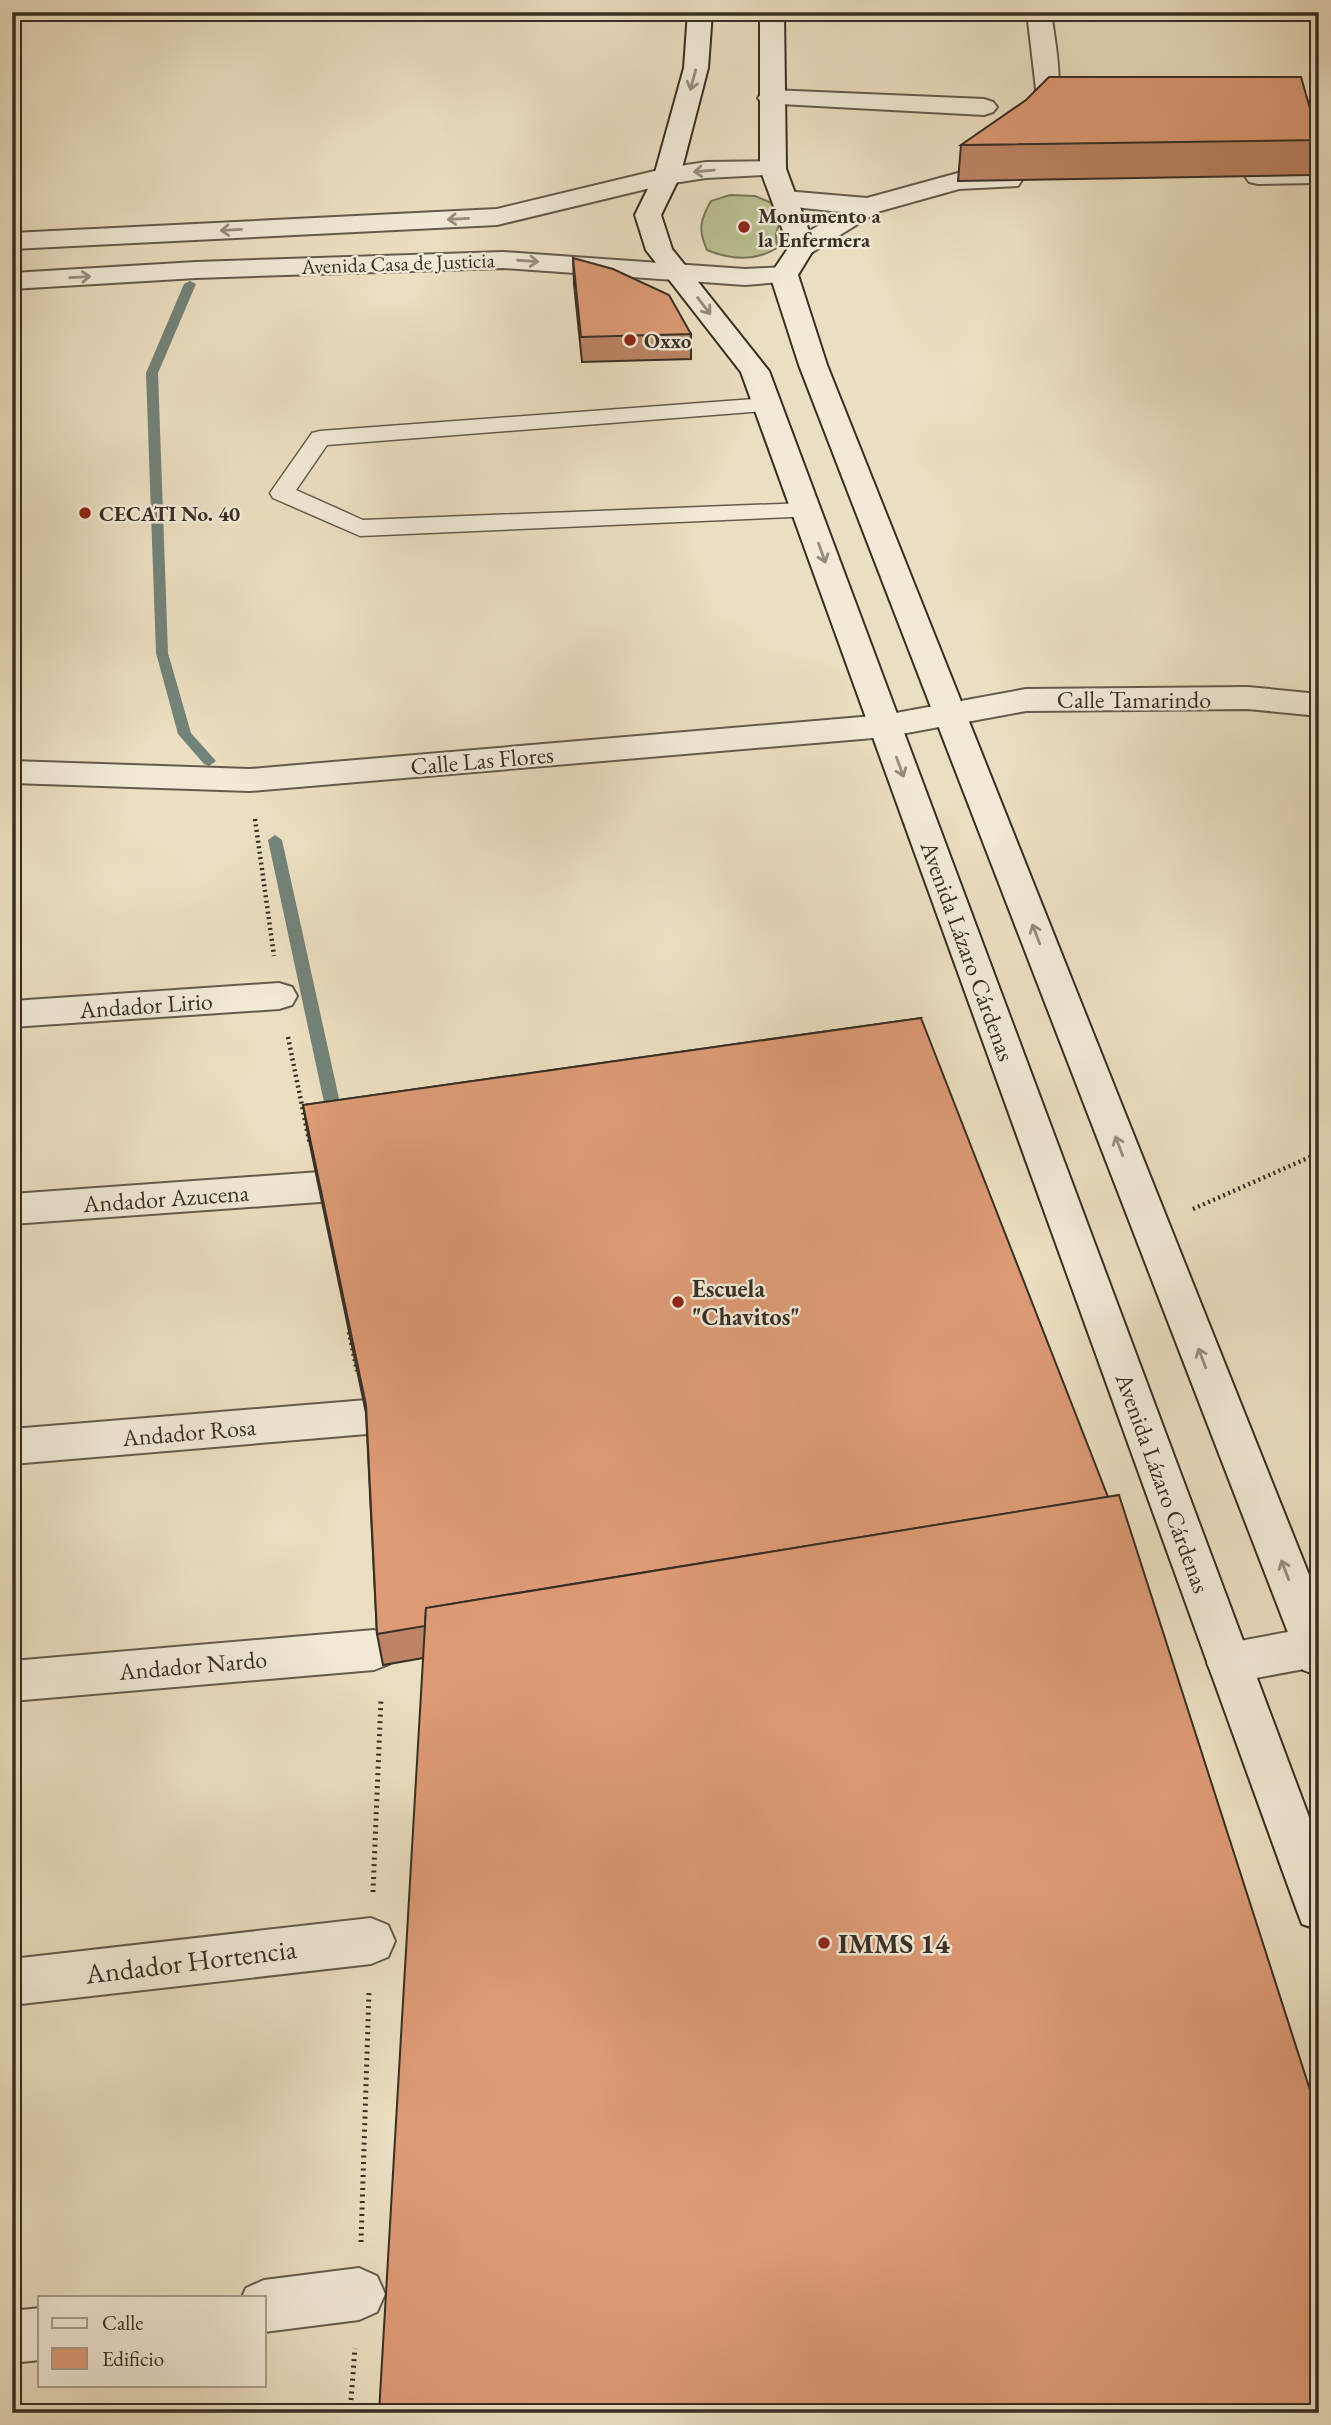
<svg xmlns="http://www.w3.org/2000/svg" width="1331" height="2425" viewBox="0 0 1331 2425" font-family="'EB Garamond',serif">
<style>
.green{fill:#bac191;stroke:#79785b;stroke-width:2}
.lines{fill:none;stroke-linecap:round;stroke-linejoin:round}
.stream{fill:#72847a;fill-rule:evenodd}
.service-casing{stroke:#655b4c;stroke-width:3}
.minor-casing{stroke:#655b4c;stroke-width:4}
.tertiary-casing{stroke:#655b4c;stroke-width:4}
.secondary-casing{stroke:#382f25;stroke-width:4}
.path-far1{stroke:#382f25;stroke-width:4.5;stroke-dasharray:2 3.5;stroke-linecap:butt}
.path{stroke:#382f25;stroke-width:5;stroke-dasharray:2 4.5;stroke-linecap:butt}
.service{fill:#f2ead7;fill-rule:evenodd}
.minor{fill:#f2ead7;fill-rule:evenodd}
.tertiary{fill:#f2ead7;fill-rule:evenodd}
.secondary{fill:#f2ead7;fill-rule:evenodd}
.wall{fill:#bd8465;stroke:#382f25;stroke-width:2}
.building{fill:#dc9a75;stroke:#382f25;stroke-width:2}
.oneway{stroke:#958c7e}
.poi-dot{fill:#8f2418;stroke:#f2ead7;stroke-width:2.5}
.labels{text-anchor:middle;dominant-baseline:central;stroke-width:5;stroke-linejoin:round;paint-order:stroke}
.far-poi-label{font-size:21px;font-weight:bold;fill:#382f25;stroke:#f2ead7;text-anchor:start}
.far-street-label{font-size:21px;fill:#382f25;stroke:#f2ead7}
.street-label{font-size:24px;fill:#382f25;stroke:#f2ead7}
.poi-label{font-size:24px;font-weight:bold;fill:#382f25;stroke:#f2ead7;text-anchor:start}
.near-poi-label{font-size:28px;font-weight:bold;fill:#382f25;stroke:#f2ead7;text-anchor:start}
.near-street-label{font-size:28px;fill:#382f25;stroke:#f2ead7}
</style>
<rect width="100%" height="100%" fill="#ebdfc1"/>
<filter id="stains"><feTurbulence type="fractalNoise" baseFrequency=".00286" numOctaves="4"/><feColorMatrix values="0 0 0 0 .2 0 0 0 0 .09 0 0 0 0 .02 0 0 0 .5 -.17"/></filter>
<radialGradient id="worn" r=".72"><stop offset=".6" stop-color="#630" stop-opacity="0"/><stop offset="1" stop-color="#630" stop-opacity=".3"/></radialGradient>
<path class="green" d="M730,195L755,196L774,204L781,218L776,234L777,248C754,262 731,260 707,250C698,230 700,220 711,201Z"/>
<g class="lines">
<g class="stream">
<polygon points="190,281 196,284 158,373 168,653 191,733 216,761 209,766 204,764 178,734 156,653 146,373 184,284"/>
<polygon points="275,835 282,840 344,1121 336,1127 328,1121 268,840"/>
</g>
<g class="service-casing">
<polygon id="service" points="768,398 776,400 780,405 776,410 327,445 296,490 363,520 806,503 815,506 818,511 815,516 360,536 273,498 270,493 312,433 320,431"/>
</g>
<g class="minor-casing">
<g id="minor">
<path d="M1027,12H1051C1054,39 1078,143 1024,129L1020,124L1032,110L1036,89Z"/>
<polygon points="771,90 984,99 993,102 997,107 993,112 984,115 762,103 758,98 762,93"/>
<polygon points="1258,104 1319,105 1319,121 1249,117 1245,112 1249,107"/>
<polygon points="1248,687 1319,694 1319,716 1248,709 1026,711 885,737 250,791 12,783 12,761 250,769 885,715 1026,689"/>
<polygon points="279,983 292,987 297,996 292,1005 279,1009 12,1027 12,1001"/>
<polygon points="320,1172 334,1176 339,1187 334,1198 320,1202 12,1224 12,1194"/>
<polygon points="367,1400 381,1405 387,1417 381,1429 367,1434 12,1464 12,1429"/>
<polygon points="374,1630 389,1636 396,1650 389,1664 374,1670 12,1701 12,1661"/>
<polygon points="371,1918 388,1925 395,1941 388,1957 371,1964 12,2005 12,1959"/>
<polygon points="359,2268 377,2276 385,2294 377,2312 359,2320 264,2332 264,2297 242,2297 246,2288 264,2280"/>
<polygon points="40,2308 40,2360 12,2363 12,2311"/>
</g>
</g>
<g class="tertiary-casing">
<g id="tertiary">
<polygon points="773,161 782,164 786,169 782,174 706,178 667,184 497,225 12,249 12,233 497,209 667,168 706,162"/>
<polygon points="1319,167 1319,183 1258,184 1249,182 1245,176 1249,170 1258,168"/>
<polygon points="1009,172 1018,174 1022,180 1018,186 959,189 877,212 811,253 802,255 793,253 789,247 793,241 841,212 776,205 772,199 776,193 785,191 867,198 958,173"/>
<polygon points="503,252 745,269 784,267 794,269 798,275 794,281 745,285 503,268 196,278 12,289 12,273 196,262"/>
<polygon points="1315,1627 1319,1629 1319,1665 1315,1667 1229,1683 1213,1677 1207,1663 1213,1649 1229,1643"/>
</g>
</g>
<g class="secondary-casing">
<g id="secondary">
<polygon points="688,12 712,12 708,68 680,176 661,215 672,249 769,371 1319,1844 1319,1930 1302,1924 1296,1908 741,372 646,250 635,215 654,176 684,68"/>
<polygon points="760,12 784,12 786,169 815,247 798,275 827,365 1319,1600 1319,1676 1303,1670 1297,1656 799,365 770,275 789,247 760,169"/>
</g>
</g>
<g class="path-far1">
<polyline points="255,819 274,956"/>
<polyline points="288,1037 310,1145"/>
<polyline points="1193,1209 1319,1153"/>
<polyline points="349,1332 357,1371"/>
</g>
<g class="path">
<polyline points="373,1892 381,1698"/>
<polyline points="361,2242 369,1991"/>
<polyline points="350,2413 355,2348"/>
</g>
<use href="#service" class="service"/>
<use href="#minor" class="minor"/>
<use href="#tertiary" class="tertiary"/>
<use href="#secondary" class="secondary"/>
</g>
<g class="wall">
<polygon points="1319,138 1311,175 958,181 961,145"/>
<polygon points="573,258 691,334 691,359 582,362 574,284"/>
<polygon points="921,1018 423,1658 383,1665 377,1634 366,1413 309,1140 303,1105"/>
</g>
<g class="building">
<polygon points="1049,77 1301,77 1319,140 961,145 1026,100"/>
<polygon points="573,258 613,269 669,295 691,334 581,337"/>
<polygon points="921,1018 1108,1497 426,1608 425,1626 377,1634 366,1405 303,1105"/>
<polygon points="1119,1495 1319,2118 1319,2413 379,2413 426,1608"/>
</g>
<defs><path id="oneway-shaft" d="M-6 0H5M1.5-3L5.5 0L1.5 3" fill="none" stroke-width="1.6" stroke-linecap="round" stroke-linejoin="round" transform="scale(1.75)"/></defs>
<g class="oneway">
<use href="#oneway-shaft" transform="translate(693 80) rotate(105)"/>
<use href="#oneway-shaft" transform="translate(704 171) rotate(175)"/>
<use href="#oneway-shaft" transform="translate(458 219) rotate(177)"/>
<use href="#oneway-shaft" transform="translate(231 230) rotate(177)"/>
<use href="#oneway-shaft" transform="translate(528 261) rotate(4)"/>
<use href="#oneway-shaft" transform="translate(80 277) rotate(-3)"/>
<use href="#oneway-shaft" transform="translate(704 306) rotate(52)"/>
<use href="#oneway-shaft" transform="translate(822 553) rotate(70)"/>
<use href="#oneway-shaft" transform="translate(900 767) rotate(70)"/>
<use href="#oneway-shaft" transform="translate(1036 934) rotate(-111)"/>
<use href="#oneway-shaft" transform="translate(1119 1146) rotate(-111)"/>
<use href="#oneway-shaft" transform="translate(1202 1358) rotate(-111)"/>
<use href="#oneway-shaft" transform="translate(1285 1570) rotate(-111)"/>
</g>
<g class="poi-dot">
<circle cx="744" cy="227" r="7"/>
<circle cx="630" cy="340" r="7"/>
<circle cx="85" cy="513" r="7"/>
<circle cx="678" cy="1302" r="7"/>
<circle cx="824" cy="1943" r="7"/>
</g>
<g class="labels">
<g class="far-poi-label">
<text x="758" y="215">Monumento a<tspan x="758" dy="24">la Enfermera</tspan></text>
<text x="644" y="340">Oxxo</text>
<text x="99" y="513">CECATI No. 40</text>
</g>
<g class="far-street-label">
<text transform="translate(398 263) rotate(-2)">Avenida Casa de Justicia</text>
</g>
<g class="street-label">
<text x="1134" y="699">Calle Tamarindo</text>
<text transform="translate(482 760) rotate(-5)">Calle Las Flores</text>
<text transform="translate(968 951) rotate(70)">Avenida Lázaro Cárdenas</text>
<text transform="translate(146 1005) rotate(-4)">Andador Lirio</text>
<text transform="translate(166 1198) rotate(-4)">Andador Azucena</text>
<text transform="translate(189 1432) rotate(-5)">Andador Rosa</text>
<text transform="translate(1163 1483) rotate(70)">Avenida Lázaro Cárdenas</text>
<text transform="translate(193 1665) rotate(-5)">Andador Nardo</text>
</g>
<g class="poi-label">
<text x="692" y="1288">Escuela<tspan x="692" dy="28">"Chavitos"</tspan></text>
</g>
<g class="near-poi-label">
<text x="838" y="1943">IMMS 14</text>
</g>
<g class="near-street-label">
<text transform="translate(191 1961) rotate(-7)">Andador Hortencia</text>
</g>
</g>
<rect width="1331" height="2425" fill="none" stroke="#ebdfc1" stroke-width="42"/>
<rect x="14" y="14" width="1303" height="2397" fill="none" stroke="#382f25" stroke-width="3.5"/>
<rect x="21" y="21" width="1289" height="2383" fill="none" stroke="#382f25" stroke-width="2"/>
<rect x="38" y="2296" width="228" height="91" fill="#f2ead7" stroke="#a89f90" stroke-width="2"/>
<rect x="52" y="2318" width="35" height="10" fill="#f2ead7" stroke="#a89f90" stroke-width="2"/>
<text x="102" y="2330" font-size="21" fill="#382f25">Calle</text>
<rect x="52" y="2348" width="35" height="21" fill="#dc9a75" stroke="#a89f90" stroke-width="2"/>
<text x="102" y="2366" font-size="21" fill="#382f25">Edificio</text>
<rect width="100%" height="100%" filter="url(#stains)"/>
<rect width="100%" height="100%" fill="url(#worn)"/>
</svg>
